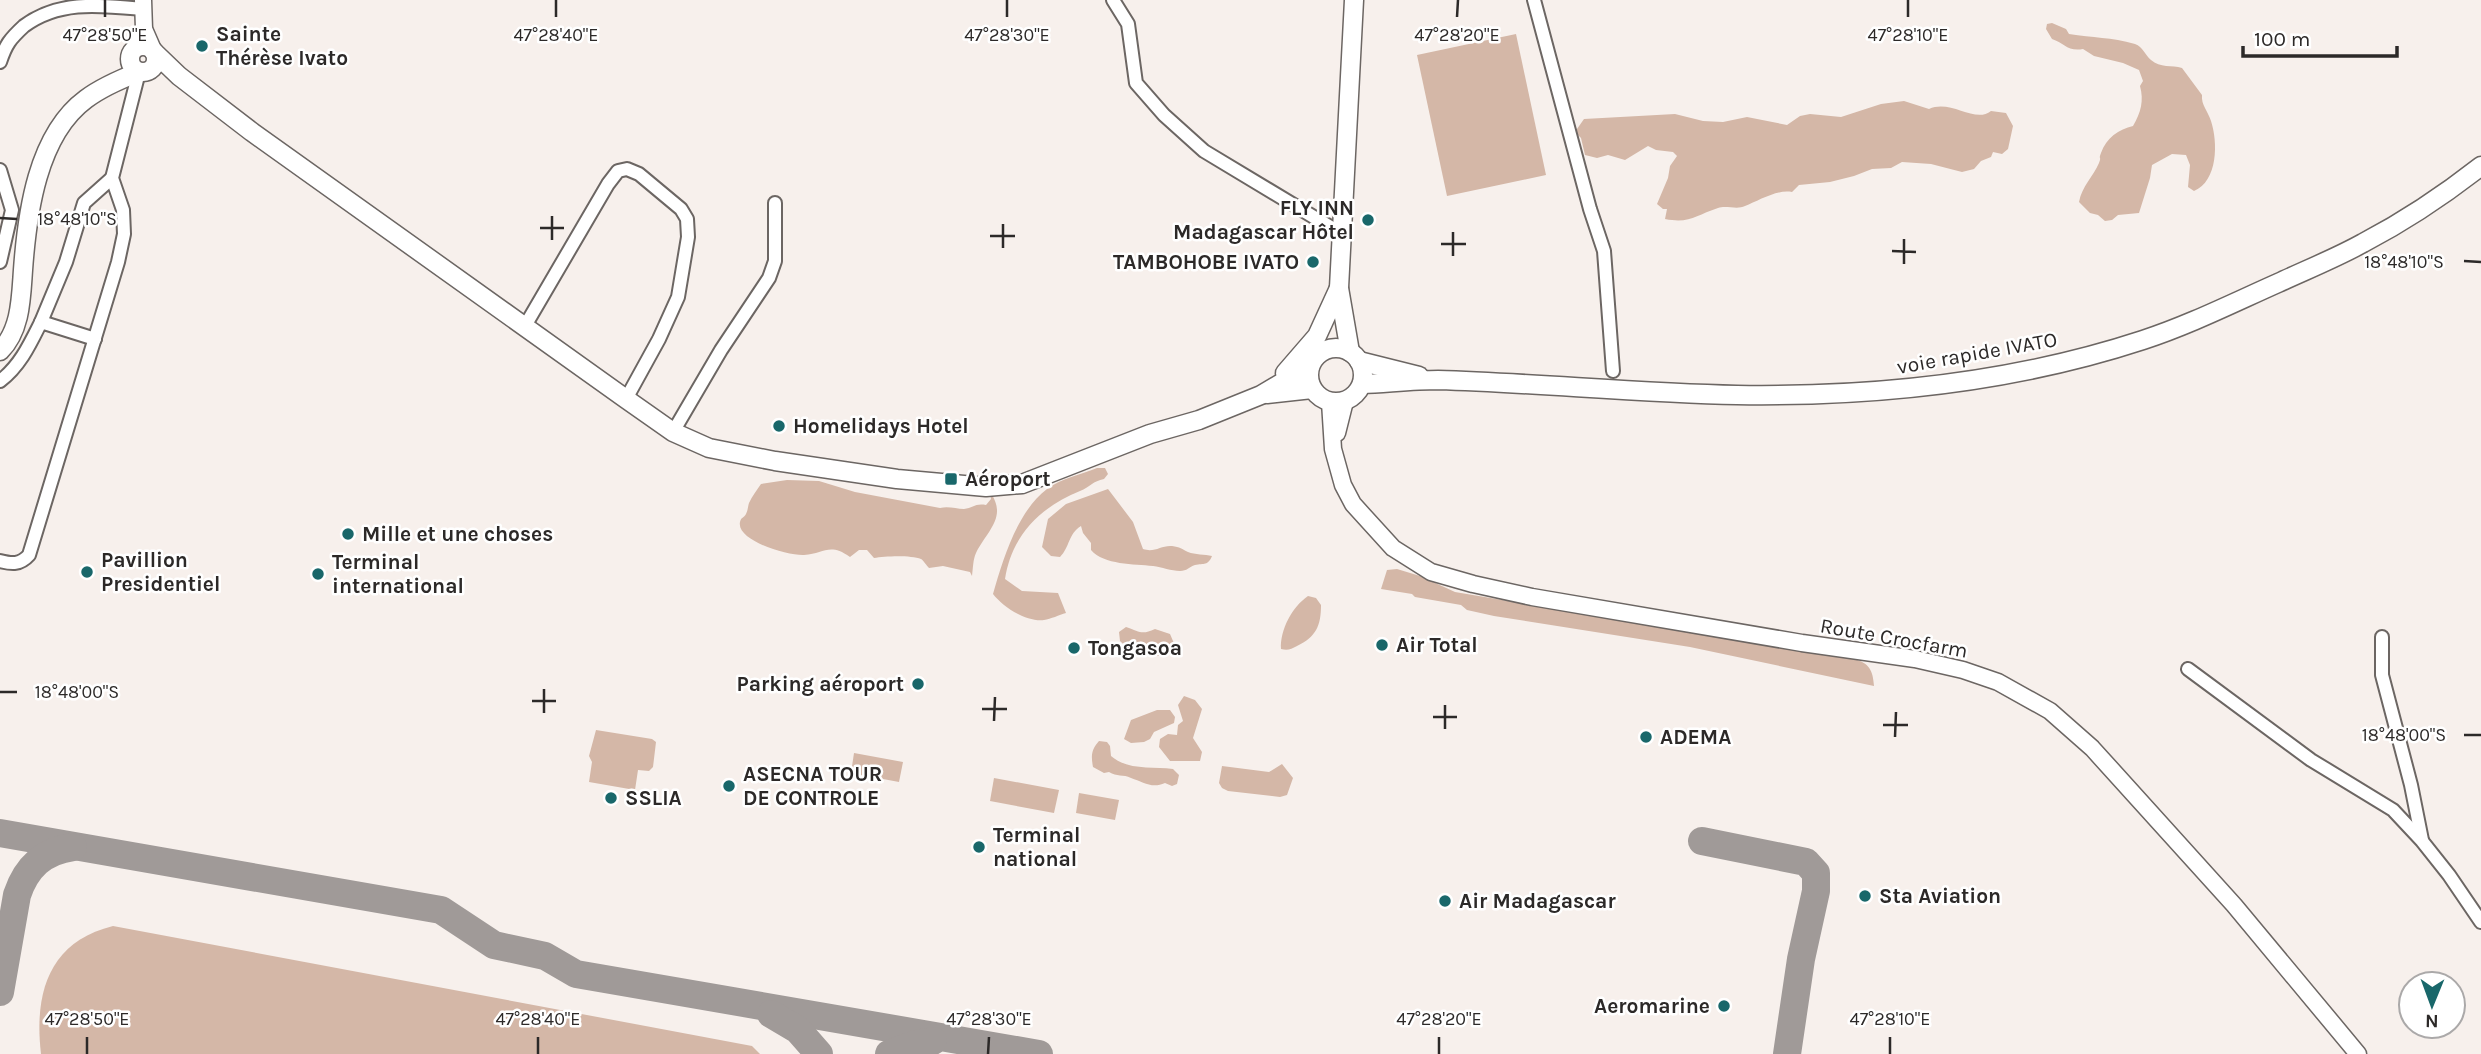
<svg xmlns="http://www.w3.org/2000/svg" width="2481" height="1054" viewBox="0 0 2481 1054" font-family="Karla,sans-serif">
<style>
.green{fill:#d4b7a7}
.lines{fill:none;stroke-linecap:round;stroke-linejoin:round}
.taxiway{stroke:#a09a98;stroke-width:28}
.minor-casing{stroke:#6c6663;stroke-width:16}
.tertiary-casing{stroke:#6c6663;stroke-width:19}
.secondary-casing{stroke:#6c6663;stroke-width:21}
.minor{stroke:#fff;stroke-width:12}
.tertiary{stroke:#fff;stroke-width:16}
.secondary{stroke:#fff;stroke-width:18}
.ticks{fill:none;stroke:#2c2928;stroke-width:2.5}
.poi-dot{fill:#19676a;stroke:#fff;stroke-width:2.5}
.labels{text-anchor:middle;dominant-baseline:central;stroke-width:5;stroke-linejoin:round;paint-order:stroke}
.poi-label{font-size:21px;font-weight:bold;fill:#2c2928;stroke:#fff;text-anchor:start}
.street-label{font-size:21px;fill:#2c2928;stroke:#fff}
.ticks-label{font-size:18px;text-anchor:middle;fill:#2c2928;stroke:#fff;stroke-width:5;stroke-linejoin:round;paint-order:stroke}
</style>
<rect width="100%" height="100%" fill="#f7f0ec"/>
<g class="green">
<path d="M2052,23L2066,29L2069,34C2093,38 2111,37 2135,44C2143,47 2145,55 2151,60C2160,68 2172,65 2182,68L2202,95C2201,105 2208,111 2211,121C2218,142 2218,181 2194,191L2188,187L2190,165L2186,155L2172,154L2152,165L2150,178L2139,213L2118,215L2112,220L2105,221L2098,215L2090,213L2079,202C2082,186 2093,177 2099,163C2102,156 2098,160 2101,153C2106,138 2119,129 2133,126C2141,112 2144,101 2140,86L2143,81L2139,70L2123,63L2094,56L2083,49C2068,52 2064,43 2052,39L2046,29L2047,24Z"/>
<polygon points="1516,34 1546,175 1447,196 1417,55"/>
<path d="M1904,101L1929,109C1951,99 1975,124 1991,111L2006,113L2013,126L2008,149L2002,154L1993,152L1991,157L1981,161L1974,169L1962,172L1931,164L1902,162L1891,168L1872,169L1854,176L1830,182L1799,185L1792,192C1777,189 1758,201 1745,206C1737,210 1726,205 1718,208C1696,215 1690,224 1665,219L1667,209H1663L1657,204L1668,178L1670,166L1677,156L1673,152L1656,150L1648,146L1625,160L1608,155L1597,158L1585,155L1581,138L1577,134V129L1584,119L1675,114L1703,121L1723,122L1747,117L1787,125L1800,116L1810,114L1841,117L1881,104Z"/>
<path d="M1097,468H1105L1108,474L1104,479C1093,481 1090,487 1080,491C1041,507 1012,534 1005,579L1022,591L1058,593L1066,613C1059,615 1051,619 1044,620C1026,622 1003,607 993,594C1003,559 1017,512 1047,489C1060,479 1082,474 1097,468Z"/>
<path d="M787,480L819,481L855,492L940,508C949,506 956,509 964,509C973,508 975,503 986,505L991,499L990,492C1008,517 987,531 976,553C973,559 973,569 972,576L970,572L943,566L929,568C927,566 923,560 921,559C911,555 885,556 874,558L867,550H859L850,557C829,542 824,554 804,555C789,556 736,541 740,522C741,517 744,518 746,514C748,510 748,506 749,503C752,496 757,490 761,484Z"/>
<path d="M1108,489L1133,522L1143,549C1155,553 1161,545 1172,546C1180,547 1182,549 1188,552C1195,555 1205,554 1212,556C1208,566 1204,563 1195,565C1189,567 1187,571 1180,571C1171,571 1162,567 1153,566C1134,564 1104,565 1091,550V543L1083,533L1081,526C1068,534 1070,547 1060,557L1051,556L1042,547L1048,519L1066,504Z"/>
<path d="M1397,569L1420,576L1455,592L1854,659C1869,663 1873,670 1874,686L1690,647L1494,616L1467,610L1461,605L1415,597L1412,594L1381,589L1387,570Z"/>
<path d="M1308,596L1316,598L1321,605C1321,626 1316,637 1297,646C1291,649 1288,651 1281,649C1280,630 1292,607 1308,596Z"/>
<path d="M1126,627C1140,632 1142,635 1155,629L1170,634L1176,648V653C1156,659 1134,656 1120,641L1119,632Z"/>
<polygon points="1184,696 1195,700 1202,709 1193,738 1202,752 1200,761 1170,761 1159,747 1160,739 1168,734 1177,735 1178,725 1183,721 1178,705"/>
<polygon points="1157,710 1170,710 1175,717 1174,723 1154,732 1150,739 1144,742 1131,743 1124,739 1131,720"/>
<polygon points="596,730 652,739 656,742 653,767 649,771 638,770 635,790 589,782 592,762 589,756"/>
<path d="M1099,741L1107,742L1110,746L1111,756C1128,771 1152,766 1173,769L1179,775L1177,784L1172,786L1165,783C1152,789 1143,782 1131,778C1123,774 1117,777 1109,772L1104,773L1093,767C1091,756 1091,750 1099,741Z"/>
<polygon points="854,753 903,762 899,782 851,773"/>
<polygon points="1282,764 1293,778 1287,795 1280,797 1228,791 1222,788 1219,783 1222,766 1269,772"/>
<polygon points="994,778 1059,790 1054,813 990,801"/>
<polygon points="1079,793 1119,800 1115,820 1076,813"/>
<path d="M113,926L752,1046L760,1054H41C34,994 48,942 113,926Z"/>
</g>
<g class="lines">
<g class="taxiway">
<polyline points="0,833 441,910 494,945 545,956 576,974 1039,1054"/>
<polyline points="1702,841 1806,862 1816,873 1816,891 1801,959 1787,1054"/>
<path d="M0,992L17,895C26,868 43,851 73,847"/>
<polyline points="771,1014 798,1030 819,1054"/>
<polyline points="889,1054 916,1044 933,1041"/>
</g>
<g class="minor-casing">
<g id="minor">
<polyline points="1113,0 1128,24 1136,83 1164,115 1204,151 1342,234"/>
<polyline points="1534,0 1590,209 1604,251 1613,371"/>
<path d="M0,62C6,44 10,39 24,26C59,0 99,5 143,9"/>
<polyline points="0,170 12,210 0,262"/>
<polyline points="41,322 66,262 84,203 112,178"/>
<polyline points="525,326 608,184 618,171 627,169 639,174 681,209 687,219 688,237 678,297 659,339 626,399"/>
<path d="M0,381C20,366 30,344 41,322L95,339"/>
<polyline points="673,432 721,350 769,278 775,261 775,203"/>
<path d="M0,561C12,564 20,565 29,555L118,262L124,234L123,210L112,178L139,72"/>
<polyline points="2382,637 2382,675 2411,785 2422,840"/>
<polyline points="2188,669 2311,760 2393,810 2422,841 2449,875 2481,922"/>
</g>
</g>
<g class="tertiary-casing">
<g id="tertiary">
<polyline points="143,0 144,29 154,52"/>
<polyline points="134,49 144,29"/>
<polyline points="1330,402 1333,449 1343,485 1353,504 1393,548 1431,572 1473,584 1532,597 1802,643 1915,659 1963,670 1998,682 2050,711 2092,748 2234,905 2358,1054"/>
<polyline points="1337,433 1345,401"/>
</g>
</g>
<g class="secondary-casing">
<g id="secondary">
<circle cx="143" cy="59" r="13"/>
<polyline points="154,52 179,76 252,132 626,399 673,432 709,448 775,461 897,479 986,487 1022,484 1150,434 1199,420 1261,395 1310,366"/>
<circle cx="1336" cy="375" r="27"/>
<path d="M0,351C21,330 21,298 23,270C27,214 37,135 86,99C102,87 121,79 139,72"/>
<polyline points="1350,352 1339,288 1354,0"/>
<polyline points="1359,361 1419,376"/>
<polyline points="1285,373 1317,336 1339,288"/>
<path d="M1362,384C1387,383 1413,380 1438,380C1538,383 1637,393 1737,395C1874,397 2012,383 2143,340C2189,325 2233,303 2278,283C2306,270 2336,258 2363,243C2405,221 2444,195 2481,166"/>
<polyline points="1267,394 1312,389"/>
</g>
</g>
<use href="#minor" class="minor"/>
<use href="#tertiary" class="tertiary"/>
<use href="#secondary" class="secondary"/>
</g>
<path class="ticks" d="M105,17V0M556,17V0M1007,17V0M1457,17L1458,0M1908,17V0M0,218L17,219M540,228H564M990,236H1015M552,240V216M1441,244H1466M1003,248V224M1892,251L1916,252M1453,256V232M2464,261L2481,262M1904,264V239M0,692H17M532,701H556M982,709H1007M544,713V689M1433,717H1457M994,721L995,697M1883,725H1908M1445,729V705M2464,735H2481M1895,737L1896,712M87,1054V1037M538,1054V1037M988,1054L989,1037M1439,1054V1037M1890,1054V1037"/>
<g class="poi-dot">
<circle cx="202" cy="46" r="7"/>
<circle cx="1368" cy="220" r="7"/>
<circle cx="1313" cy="262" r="7"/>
<circle cx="779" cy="426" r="7"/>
<rect x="944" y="472" width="14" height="14" rx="3.5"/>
<circle cx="348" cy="534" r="7"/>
<circle cx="87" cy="572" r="7"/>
<circle cx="318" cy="574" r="7"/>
<circle cx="1382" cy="645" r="7"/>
<circle cx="1074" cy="648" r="7"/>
<circle cx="918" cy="684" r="7"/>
<circle cx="1646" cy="737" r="7"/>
<circle cx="729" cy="786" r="7"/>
<circle cx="611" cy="798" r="7"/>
<circle cx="979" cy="847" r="7"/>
<circle cx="1865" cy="896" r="7"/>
<circle cx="1445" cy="901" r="7"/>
<circle cx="1724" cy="1006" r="7"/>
</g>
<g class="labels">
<g class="poi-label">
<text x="216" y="34">Sainte<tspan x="216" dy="24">Thérèse Ivato</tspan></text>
<text x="1354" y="208" text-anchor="end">FLY INN<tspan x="1354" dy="24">Madagascar Hôtel</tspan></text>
<text x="1299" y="262" text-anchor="end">TAMBOHOBE IVATO</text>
<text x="793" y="426">Homelidays Hotel</text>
<text x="965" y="479">Aéroport</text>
<text x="362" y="534">Mille et une choses</text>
<text x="101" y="560">Pavillion<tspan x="101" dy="24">Presidentiel</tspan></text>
<text x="332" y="562">Terminal<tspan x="332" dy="24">international</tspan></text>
<text x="1396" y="645">Air Total</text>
<text x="1088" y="648">Tongasoa</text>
<text x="904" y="684" text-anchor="end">Parking aéroport</text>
<text x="1660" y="737">ADEMA</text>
<text x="743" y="774">ASECNA TOUR<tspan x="743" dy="24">DE CONTROLE</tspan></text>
<text x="625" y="798">SSLIA</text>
<text x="993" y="835">Terminal<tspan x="993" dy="24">national</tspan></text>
<text x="1879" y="896">Sta Aviation</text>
<text x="1459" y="901">Air Madagascar</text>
<text x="1710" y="1006" text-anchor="end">Aeromarine</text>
</g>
<g class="street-label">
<text transform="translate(1977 353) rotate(-10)">voie rapide IVATO</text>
<text transform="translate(1894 638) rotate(10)">Route Crocfarm</text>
</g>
</g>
<g class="ticks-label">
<text x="105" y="41">47°28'50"E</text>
<text x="556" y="41">47°28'40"E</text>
<text x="1007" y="41">47°28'30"E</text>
<text x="1457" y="41">47°28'20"E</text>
<text x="1908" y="41">47°28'10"E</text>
<text x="77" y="225">18°48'10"S</text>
<text x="2404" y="268">18°48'10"S</text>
<text x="77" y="698">18°48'00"S</text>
<text x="2404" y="741">18°48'00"S</text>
<text x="87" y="1025">47°28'50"E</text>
<text x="538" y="1025">47°28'40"E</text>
<text x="989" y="1025">47°28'30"E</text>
<text x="1439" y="1025">47°28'20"E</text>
<text x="1890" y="1025">47°28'10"E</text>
</g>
<g transform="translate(2432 1005) rotate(181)"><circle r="33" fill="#ffffff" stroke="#aba9a9" stroke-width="2"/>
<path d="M0-5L12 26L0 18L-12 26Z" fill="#19676a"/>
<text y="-10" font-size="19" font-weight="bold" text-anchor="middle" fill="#2c2928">N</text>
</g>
<path d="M2243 46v10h154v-10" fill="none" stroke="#2c2928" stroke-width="3.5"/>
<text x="2254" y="46" font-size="21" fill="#2c2928" stroke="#ffffff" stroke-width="5" paint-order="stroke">100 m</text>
</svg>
